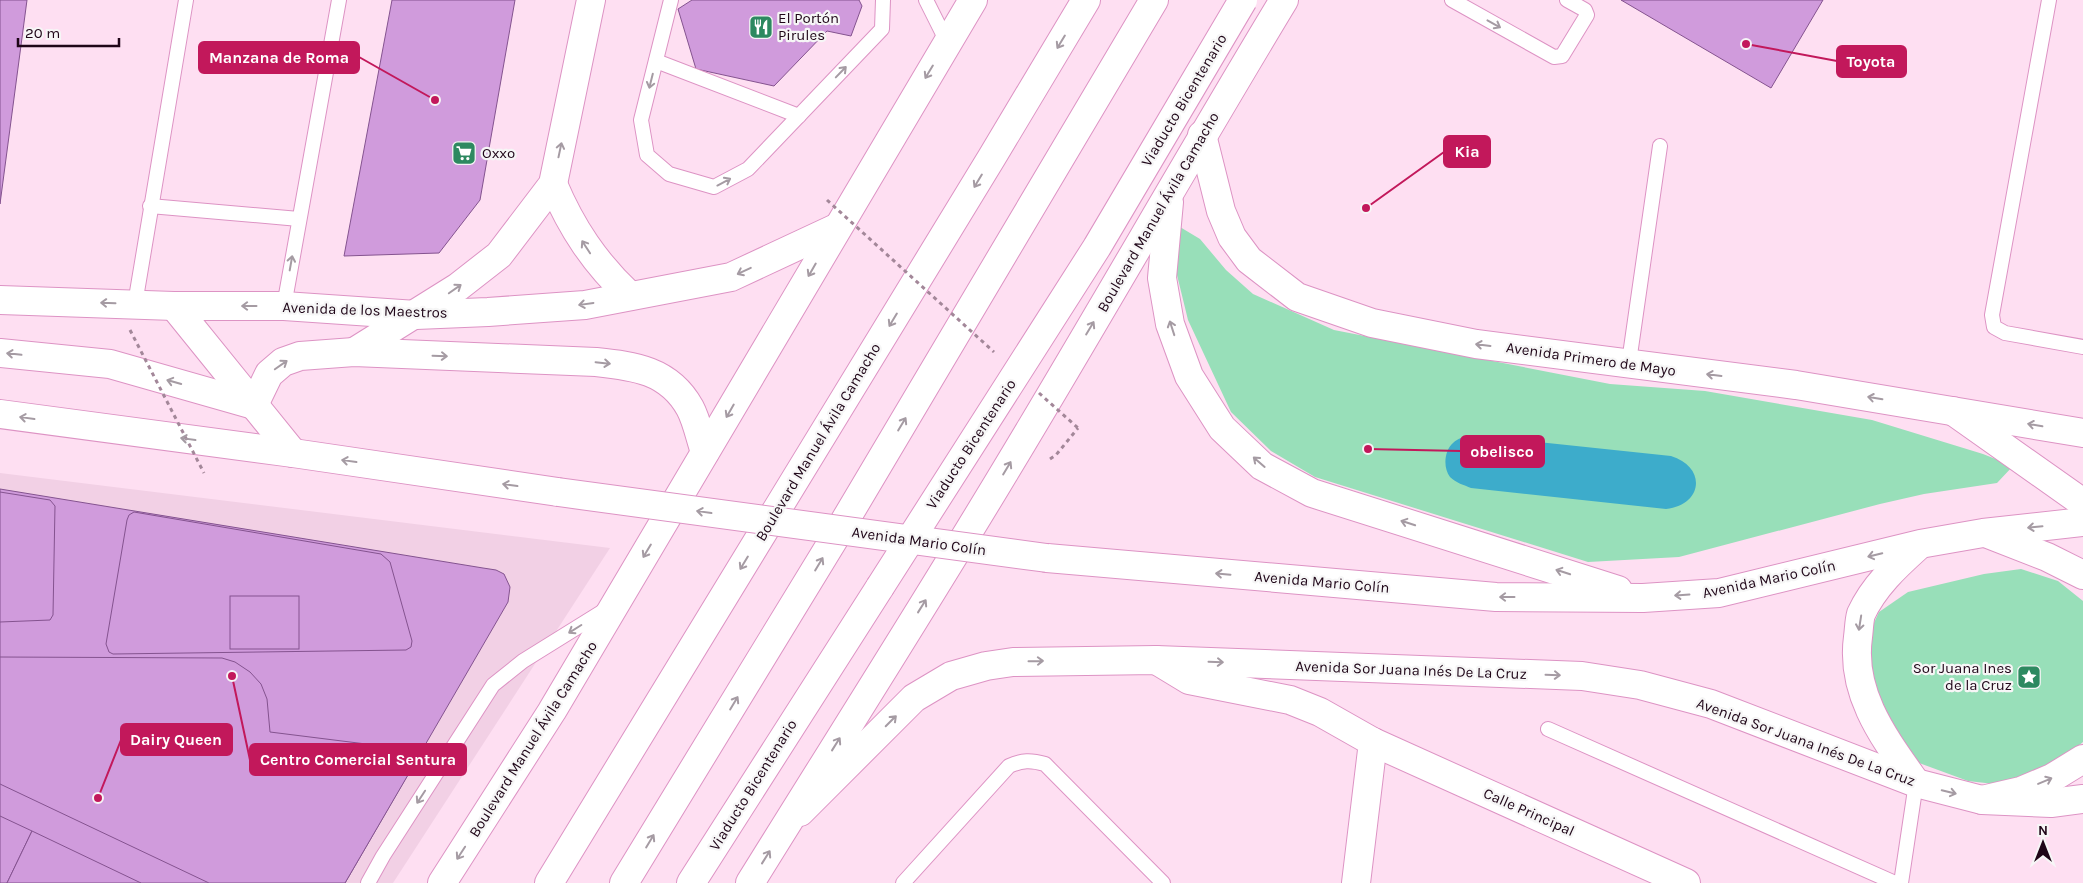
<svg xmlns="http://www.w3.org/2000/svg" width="2083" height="883" viewBox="0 0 2083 883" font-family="Karla,sans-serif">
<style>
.built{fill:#f2d0e5}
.green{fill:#98dfb9}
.water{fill:#3daccb}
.building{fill:#d09bdc;stroke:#84538f}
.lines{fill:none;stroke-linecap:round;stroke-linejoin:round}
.service-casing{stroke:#dd93c4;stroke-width:16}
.minor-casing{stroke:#dd93c4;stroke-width:30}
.tertiary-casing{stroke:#dd93c4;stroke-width:30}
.primary-casing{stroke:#dd93c4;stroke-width:30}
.trunk-casing{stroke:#dd93c4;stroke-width:30}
.motorway-casing{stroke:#dd93c4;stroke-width:30}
.path{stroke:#a38799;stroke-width:3;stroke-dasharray:4 4;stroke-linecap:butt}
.service{stroke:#fff;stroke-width:14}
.minor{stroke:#fff;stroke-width:28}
.tertiary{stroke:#fff;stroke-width:28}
.primary{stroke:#fff;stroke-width:28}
.trunk{stroke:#fff;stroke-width:28}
.motorway{stroke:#fff;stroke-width:28}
.primary-bridge-casing{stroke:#dd93c4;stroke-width:30;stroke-linecap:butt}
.motorway-bridge-casing{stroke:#dd93c4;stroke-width:30;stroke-linecap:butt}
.path-bridge{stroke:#a38799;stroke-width:3;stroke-dasharray:4 4;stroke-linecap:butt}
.primary-bridge{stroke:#fff;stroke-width:28}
.motorway-bridge{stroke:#fff;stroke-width:28}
.oneway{stroke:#a59ba3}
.labels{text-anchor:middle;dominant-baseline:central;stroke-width:4.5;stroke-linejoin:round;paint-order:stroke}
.poi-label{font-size:15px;fill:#1f0618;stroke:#f6f6f6;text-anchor:start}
.street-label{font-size:15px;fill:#1f0618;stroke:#f6f6f6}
.leader{fill:none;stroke:#c2185b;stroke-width:2}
.callout-dot{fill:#c2185b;stroke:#f6f6f6;stroke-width:2}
.callout{fill:#c2185b;stroke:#c2185b;stroke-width:2}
.callout-label{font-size:16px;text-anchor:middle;font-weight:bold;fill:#fff}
</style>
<rect width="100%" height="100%" fill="#fedff2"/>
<polygon class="built" points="0,473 610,548 393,883 0,883"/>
<g class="green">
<polygon points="1175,224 1200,239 1226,270 1253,294 1334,330 1610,384 1705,391 1872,420 1983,454 2013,466 1997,483 1924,494 1880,504 1679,557 1588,562 1315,477 1271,451 1231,412 1188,320 1177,275"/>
<polygon points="2021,569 2058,581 2083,601 2083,742 2059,762 2003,785 1968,781 1911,760 1876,711 1866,640 1879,612 1908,592 1984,574"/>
</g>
<path class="water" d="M1471,435L1671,456C1707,467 1703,505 1666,509L1471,488C1464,485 1456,483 1450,477C1443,468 1444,451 1453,443C1458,438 1464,437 1471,435Z"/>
<g class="building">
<polygon points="0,0 27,0 0,204"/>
<polygon points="392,0 515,0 480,200 439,253 344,256"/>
<polygon points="692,0 859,0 862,6 851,36 827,31 774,86 696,69 678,9"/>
<polygon points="1621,0 1823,0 1771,88"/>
<polygon points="0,489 483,568 496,570 504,574 510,587 508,602 345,883 0,883"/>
<polygon points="0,492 50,500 55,506 53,615 50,620 0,622"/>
<polygon points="134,512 381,554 390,562 412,641 411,647 406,650 113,654 109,652 106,644 127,520 129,515"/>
<rect x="230" y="596" width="69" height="53"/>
<polygon points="0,657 222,658 235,662 250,672 261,684 267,699 270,732 422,751 345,883 209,883 0,784"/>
<polygon points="0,816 32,831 7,883 0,883"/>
<polygon points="32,831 141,883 7,883"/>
</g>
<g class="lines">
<g class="service-casing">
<g id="service">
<polyline points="671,0 641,120 647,155 669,174 714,187 748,169 882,29 883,0"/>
<polyline points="926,0 947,42"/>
<polyline points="1452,0 1554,57 1562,56 1587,15 1585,10 1567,0"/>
<polyline points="2049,0 1992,315 1994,327 2005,333 2083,347"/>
<polyline points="656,61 799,116"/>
<polyline points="150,206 299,219"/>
<polyline points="135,304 186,0"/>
<polyline points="284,306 339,0"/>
<polyline points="1629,362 1660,146"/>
<polyline points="1548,729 1895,883"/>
<polyline points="368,883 383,856 493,685 523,661 605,610"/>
<path d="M903,883L1009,766C1022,760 1031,760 1045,764L1163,883"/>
<polyline points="1901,883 1916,783"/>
</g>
</g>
<g class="minor-casing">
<g id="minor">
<polyline points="1156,660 1189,680 1290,700 1320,712 1373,742 1686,883"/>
<polyline points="1356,883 1373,742"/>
</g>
</g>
<g class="tertiary-casing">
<g id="tertiary">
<polyline points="1202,135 1221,211 1232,237 1249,260 1297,297 1372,323 1476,344 1796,385 2083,433"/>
<polyline points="354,352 458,287 499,255 553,184 591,0"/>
<polyline points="800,812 914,698 951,676 986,666 1013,662 1156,660 1582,676 1640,685 1711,704 1916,783 1982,800 2051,803 2083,799"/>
</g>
</g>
<g class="primary-casing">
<g id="primary">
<path d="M553,184C572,229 595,263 630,296"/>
<polyline points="1169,202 1162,278 1170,324 1189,376 1222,428 1262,466 1312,493 1618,590"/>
<polyline points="0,300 174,306 284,306 416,315 488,312 585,305 731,277 836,228"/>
<polyline points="174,306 293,453"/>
<polyline points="0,353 110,364 254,405"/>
<path d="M254,405L269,374L283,362L300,356L354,352L596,362C634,366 669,370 690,408C697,421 700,438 705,452"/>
<polyline points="1953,411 2083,503"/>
<polyline points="0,414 293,453 558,492"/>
<polyline points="1988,534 2047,557 2083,575"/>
<polyline points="1047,558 1496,597 1643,598 1719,593 1920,544 1983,533 2083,522"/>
<path d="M1916,783C1885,739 1850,694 1858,637C1859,630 1859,621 1861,614C1874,586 1896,566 1917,547"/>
<polyline points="1982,800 2021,791 2052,778 2083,759"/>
<polyline points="442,883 552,711 973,0"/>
<path d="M750,883C835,746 921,611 1004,473C1099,316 1189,157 1284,0"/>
</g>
</g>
<g class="trunk-casing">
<g id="trunk">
<polyline points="549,883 992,157 1086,0"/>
<polyline points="624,883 834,539 1154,0"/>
</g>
</g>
<g class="motorway-casing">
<polyline id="motorway" points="691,883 880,587"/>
</g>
<polyline class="path" points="1050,459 1056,455 1078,428"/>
<use href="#service" class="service"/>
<use href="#minor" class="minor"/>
<use href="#tertiary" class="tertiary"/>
<use href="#primary" class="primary"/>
<use href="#trunk" class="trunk"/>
<use href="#motorway" class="motorway"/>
<g class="primary-bridge-casing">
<polyline id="primary-bridge" points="558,492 1047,558"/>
</g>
<g class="motorway-bridge-casing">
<polyline id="motorway-bridge" points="880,587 1097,247 1243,0"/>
</g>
<g class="path-bridge">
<polyline points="827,200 994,352"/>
<polyline points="130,330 204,473"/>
<polyline points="1039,393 1078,428"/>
</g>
<use href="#primary-bridge" class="primary-bridge"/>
<use href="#motorway-bridge" class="motorway-bridge"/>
</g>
<defs><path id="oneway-shaft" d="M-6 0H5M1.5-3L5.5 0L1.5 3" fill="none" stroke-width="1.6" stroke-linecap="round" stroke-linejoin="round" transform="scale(1.25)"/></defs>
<g class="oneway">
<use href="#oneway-shaft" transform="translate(1494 24) rotate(29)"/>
<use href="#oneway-shaft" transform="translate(1061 42) rotate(121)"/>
<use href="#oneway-shaft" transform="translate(841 72) rotate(-46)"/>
<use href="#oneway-shaft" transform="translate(929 72) rotate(121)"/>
<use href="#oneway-shaft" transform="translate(651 81) rotate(104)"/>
<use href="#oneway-shaft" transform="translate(560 150) rotate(-78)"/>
<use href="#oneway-shaft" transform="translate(978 181) rotate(121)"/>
<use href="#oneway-shaft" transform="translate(724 182) rotate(-28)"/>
<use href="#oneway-shaft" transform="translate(586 247) rotate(-123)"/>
<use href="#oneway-shaft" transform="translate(291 263) rotate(-80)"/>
<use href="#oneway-shaft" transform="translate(812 270) rotate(120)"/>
<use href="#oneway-shaft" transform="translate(744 271) rotate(155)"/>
<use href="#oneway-shaft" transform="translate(455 289) rotate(-35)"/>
<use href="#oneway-shaft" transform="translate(108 303) rotate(-178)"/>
<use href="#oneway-shaft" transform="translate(586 304) rotate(172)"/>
<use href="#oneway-shaft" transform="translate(249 306) rotate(180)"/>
<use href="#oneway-shaft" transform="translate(893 320) rotate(121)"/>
<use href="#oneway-shaft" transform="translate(1090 328) rotate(-59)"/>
<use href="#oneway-shaft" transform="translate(1172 328) rotate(-108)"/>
<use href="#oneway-shaft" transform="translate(1483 345) rotate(-173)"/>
<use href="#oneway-shaft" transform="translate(14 354) rotate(-174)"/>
<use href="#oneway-shaft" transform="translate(440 356) rotate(2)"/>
<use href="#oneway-shaft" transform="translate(603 363) rotate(6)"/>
<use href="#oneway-shaft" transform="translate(281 365) rotate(-35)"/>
<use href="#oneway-shaft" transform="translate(1714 375) rotate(-173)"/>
<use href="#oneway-shaft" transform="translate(174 382) rotate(-164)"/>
<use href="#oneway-shaft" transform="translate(1875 398) rotate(-171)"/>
<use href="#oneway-shaft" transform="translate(730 411) rotate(120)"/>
<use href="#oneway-shaft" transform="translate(27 418) rotate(-172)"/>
<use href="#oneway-shaft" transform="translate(902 424) rotate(-59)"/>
<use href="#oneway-shaft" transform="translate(2035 425) rotate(-170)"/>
<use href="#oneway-shaft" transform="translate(188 439) rotate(-172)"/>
<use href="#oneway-shaft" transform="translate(349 461) rotate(-172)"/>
<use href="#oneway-shaft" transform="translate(1259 462) rotate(-139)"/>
<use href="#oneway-shaft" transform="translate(1007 468) rotate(-59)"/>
<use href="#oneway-shaft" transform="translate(510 485) rotate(-172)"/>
<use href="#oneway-shaft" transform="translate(704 512) rotate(-172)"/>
<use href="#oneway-shaft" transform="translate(1408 523) rotate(-162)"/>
<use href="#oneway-shaft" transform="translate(2035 527) rotate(174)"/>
<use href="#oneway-shaft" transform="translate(647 551) rotate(121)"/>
<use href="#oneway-shaft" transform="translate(1875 555) rotate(166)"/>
<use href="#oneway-shaft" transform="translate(744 563) rotate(121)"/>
<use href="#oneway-shaft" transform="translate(819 564) rotate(-59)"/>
<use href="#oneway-shaft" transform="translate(1563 572) rotate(-162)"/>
<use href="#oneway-shaft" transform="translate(1223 574) rotate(-175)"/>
<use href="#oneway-shaft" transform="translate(1682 595) rotate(176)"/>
<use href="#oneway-shaft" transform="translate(1507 597) rotate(-180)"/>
<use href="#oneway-shaft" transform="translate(922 606) rotate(-58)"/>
<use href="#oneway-shaft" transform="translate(1860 623) rotate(99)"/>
<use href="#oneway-shaft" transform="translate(575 629) rotate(148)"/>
<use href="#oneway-shaft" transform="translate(1036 661) rotate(-1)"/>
<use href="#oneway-shaft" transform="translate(1216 662) rotate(2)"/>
<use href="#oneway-shaft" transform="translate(1553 675) rotate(2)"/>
<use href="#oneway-shaft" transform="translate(734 703) rotate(-59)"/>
<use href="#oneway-shaft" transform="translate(891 721) rotate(-45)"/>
<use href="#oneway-shaft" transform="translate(836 744) rotate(-58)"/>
<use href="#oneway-shaft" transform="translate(2045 781) rotate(-23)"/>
<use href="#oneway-shaft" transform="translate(1949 792) rotate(14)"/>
<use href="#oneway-shaft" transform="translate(421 797) rotate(123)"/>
<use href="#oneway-shaft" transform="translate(650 841) rotate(-59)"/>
<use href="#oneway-shaft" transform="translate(461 853) rotate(123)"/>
<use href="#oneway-shaft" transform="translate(766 857) rotate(-58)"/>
</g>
<defs>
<g id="restaurant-square" transform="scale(1.25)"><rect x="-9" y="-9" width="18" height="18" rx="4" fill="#2d8960" stroke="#f6f6f6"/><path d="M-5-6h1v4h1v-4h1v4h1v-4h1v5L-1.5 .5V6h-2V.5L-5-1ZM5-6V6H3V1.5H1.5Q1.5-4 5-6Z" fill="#fff"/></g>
<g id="supermarket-square" transform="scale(1.25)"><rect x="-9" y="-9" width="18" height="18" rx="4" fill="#2d8960" stroke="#f6f6f6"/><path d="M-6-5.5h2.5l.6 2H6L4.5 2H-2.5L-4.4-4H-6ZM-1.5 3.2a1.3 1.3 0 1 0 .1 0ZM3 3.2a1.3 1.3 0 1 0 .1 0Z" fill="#fff"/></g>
<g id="sight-square" transform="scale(1.25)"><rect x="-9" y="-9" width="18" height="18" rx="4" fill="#2d8960" stroke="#f6f6f6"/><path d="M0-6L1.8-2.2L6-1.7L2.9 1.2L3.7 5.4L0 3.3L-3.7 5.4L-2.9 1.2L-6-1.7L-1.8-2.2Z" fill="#fff"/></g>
</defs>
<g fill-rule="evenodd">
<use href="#restaurant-square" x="761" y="27"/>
<use href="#supermarket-square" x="464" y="153"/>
<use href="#sight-square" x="2029" y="677"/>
</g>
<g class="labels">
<g class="poi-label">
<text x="778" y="18">El Portón<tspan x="778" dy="17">Pirules</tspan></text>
<text x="482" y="153">Oxxo</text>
<text x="2012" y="668" text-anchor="end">Sor Juana Ines<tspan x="2012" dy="17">de la Cruz</tspan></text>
</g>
<g class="street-label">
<text transform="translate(1184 100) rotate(-59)">Viaducto Bicentenario</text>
<text transform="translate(1158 212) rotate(-60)">Boulevard Manuel Ávila Camacho</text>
<text transform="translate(365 310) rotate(2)">Avenida de los Maestros</text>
<text transform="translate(1591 359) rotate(8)">Avenida Primero de Mayo</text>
<text transform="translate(818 442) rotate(-59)">Boulevard Manuel Ávila Camacho</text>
<text transform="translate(971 444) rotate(-57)">Viaducto Bicentenario</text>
<text transform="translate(919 541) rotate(8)">Avenida Mario Colín</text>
<text transform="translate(1769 579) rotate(-12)">Avenida Mario Colín</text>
<text transform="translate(1322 582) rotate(5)">Avenida Mario Colín</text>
<text transform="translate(1411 670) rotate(2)">Avenida Sor Juana Inés De La Cruz</text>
<text transform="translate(533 739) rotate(-58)">Boulevard Manuel Ávila Camacho</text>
<text transform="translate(1806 742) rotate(20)">Avenida Sor Juana Inés De La Cruz</text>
<text transform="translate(753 785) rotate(-58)">Viaducto Bicentenario</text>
<text transform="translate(1529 812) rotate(24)">Calle Principal</text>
</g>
</g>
<path class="leader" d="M435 100L359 57M1746 44L1837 61M1366 208L1444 152M1368 449L1461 451M98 798L121 740M232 676L250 760"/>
<g class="callout-dot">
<circle cx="435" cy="100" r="5"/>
<circle cx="1746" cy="44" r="5"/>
<circle cx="1366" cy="208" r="5"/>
<circle cx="1368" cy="449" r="5"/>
<circle cx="98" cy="798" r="5"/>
<circle cx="232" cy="676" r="5"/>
</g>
<g class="callout">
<rect x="199" y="42" width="160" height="31" rx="5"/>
<rect x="1837" y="46" width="69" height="31" rx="5"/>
<rect x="1444" y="136" width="46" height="31" rx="5"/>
<rect x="1461" y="436" width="83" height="31" rx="5"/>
<rect x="121" y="724" width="111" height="31" rx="5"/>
<rect x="250" y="744" width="216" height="31" rx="5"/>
</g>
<g class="callout-label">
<text x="279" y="63">Manzana de Roma</text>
<text x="1871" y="67">Toyota</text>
<text x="1467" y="157">Kia</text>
<text x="1502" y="457">obelisco</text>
<text x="176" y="745">Dairy Queen</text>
<text x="358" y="765">Centro Comercial Sentura</text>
</g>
<g transform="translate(2043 843)" stroke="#f6f6f6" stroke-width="4" paint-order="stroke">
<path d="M0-4L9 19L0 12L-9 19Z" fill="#1f0618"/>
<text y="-8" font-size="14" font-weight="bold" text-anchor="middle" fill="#1f0618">N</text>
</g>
<path d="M18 38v8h101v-8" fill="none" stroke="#1f0618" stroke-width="2.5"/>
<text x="25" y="38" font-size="15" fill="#1f0618" stroke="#f6f6f6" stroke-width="4" paint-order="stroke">20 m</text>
</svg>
